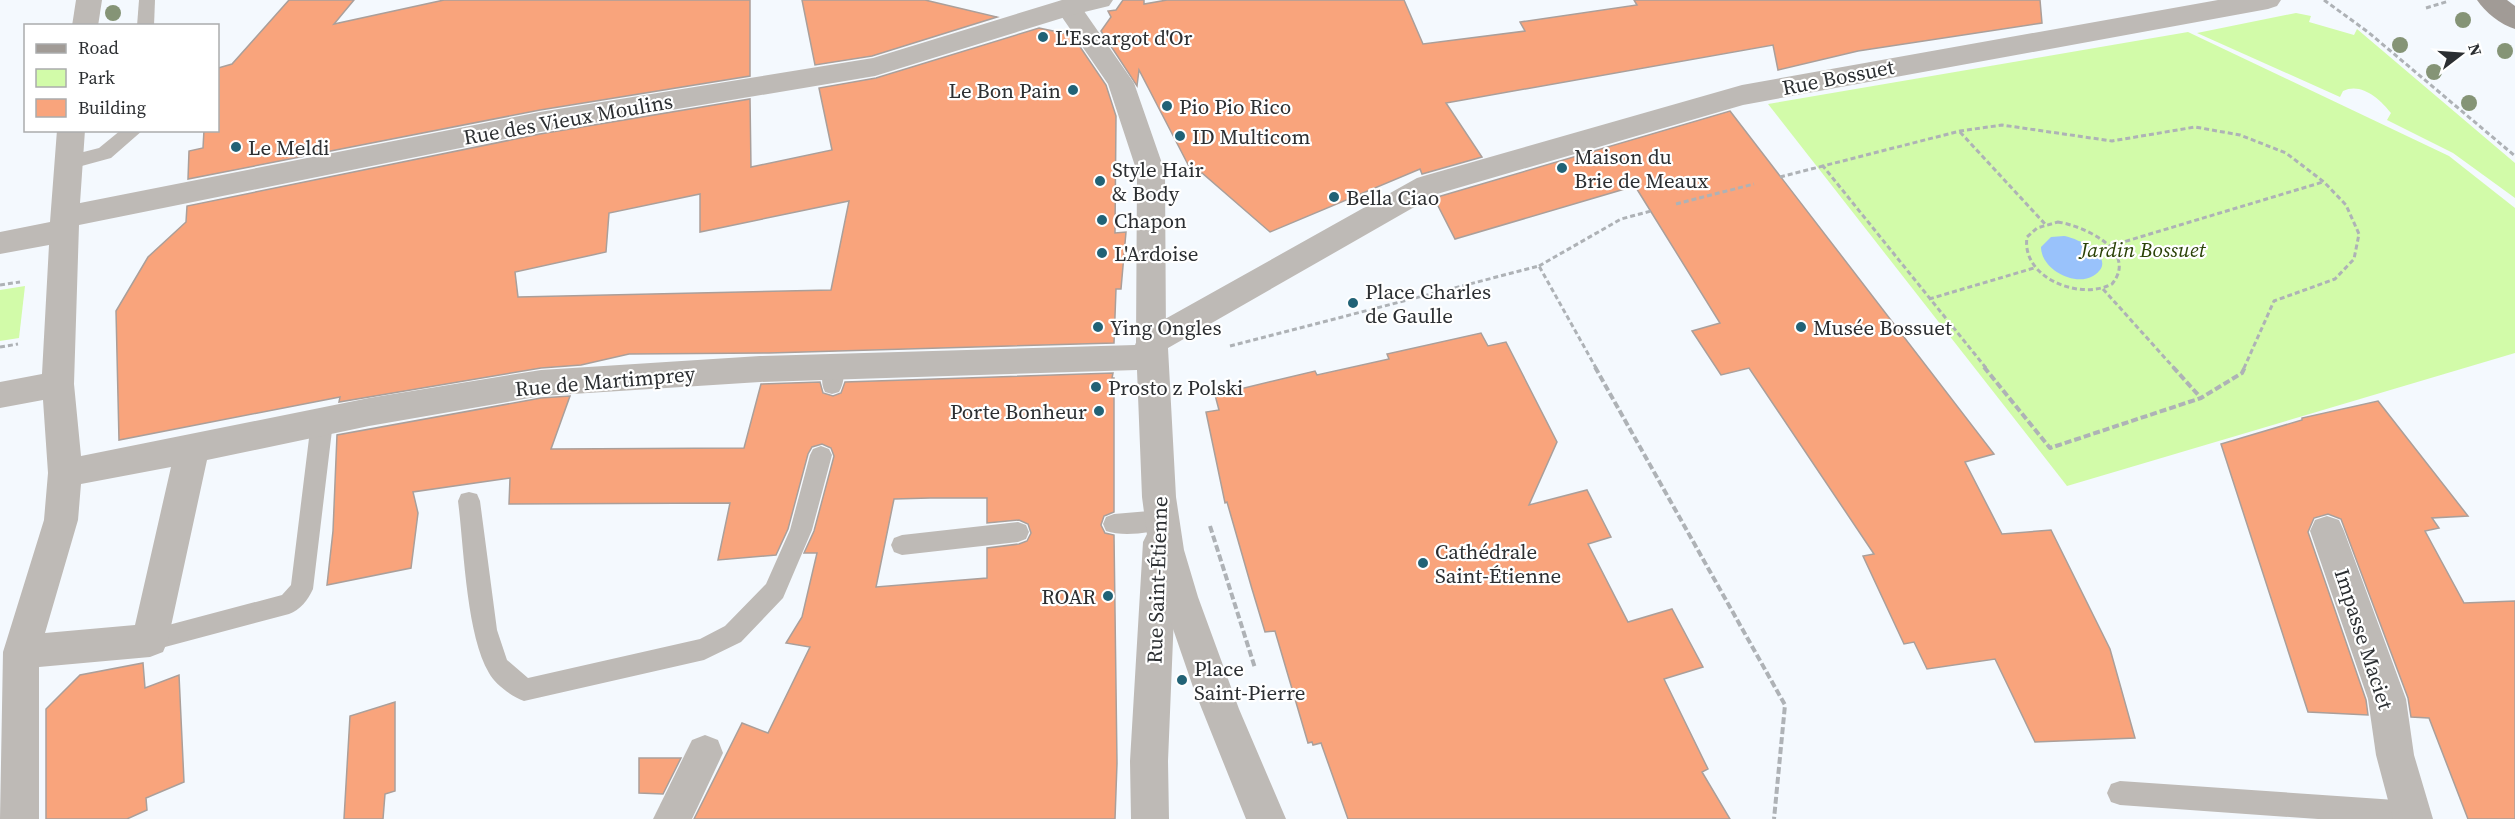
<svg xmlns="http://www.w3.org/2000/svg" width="2515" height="819" viewBox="0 0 2515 819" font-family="'Source Serif 4',serif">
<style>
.green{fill:#d2fba9}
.water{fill:#99c2fb}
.building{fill:#f9a47c;stroke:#aa9f9a;stroke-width:1.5;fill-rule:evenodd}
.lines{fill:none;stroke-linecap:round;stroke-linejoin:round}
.path-far1{stroke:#aeb2b6;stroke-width:3;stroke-dasharray:5 3;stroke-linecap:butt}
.path{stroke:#aeb2b6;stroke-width:4;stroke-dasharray:7 3;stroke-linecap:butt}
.service{fill:#bebab6;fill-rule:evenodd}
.pedestrian{fill:#bebab6;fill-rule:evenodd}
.minor{fill:#bebab6;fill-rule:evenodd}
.secondary{fill:#a19b96;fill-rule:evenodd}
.tree{fill:#859476}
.poi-dot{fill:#216276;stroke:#fff;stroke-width:2}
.labels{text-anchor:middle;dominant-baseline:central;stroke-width:4.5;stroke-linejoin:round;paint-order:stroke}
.poi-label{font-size:21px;fill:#2c2f32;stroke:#fff;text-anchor:start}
.street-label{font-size:21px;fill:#2c2f32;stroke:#fff}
.park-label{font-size:21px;font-style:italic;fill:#2a4207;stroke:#fff}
</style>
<rect width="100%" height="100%" fill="#f4f9fe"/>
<g class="green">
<path d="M2296,13L2311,16L2309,22L2354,35L2357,29L2515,163V198L2453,153L2387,120L2391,113C2380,99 2361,82 2343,91L2340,97L2197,33Z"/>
<polygon points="2188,32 2449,156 2515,208 2515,353 2067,486 1768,104"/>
<polygon points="25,286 19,338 0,341 0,290"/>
</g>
<path class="water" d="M2064,236C2078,238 2121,259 2093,276C2074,287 2041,269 2041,247L2051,237Z"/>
<g class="building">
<polygon points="289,0 354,0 334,24 444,0 750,0 750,76 540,110 188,179 189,151 203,148 204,130 218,130 218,68 232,64"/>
<polygon points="802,0 925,0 997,17 872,56 815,65"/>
<polygon points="1123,0 1144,0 1144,4 1167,0 1404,0 1423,44 1525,31 1520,22 1637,5 1634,0 2040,0 2042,23 1858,51 1778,70 1773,45 1446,103 1482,157 1422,174 1420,169 1270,232 1202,173 1195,178 1139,70 1137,86 1101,31 1111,17 1108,11 1116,10"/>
<path d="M1039,28L1072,35L1106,85L1116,116L1115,233L1126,232L1121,289H1116L1114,343L769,353L629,354L581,365L541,368L339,402L340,397L119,440L116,311L148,257L186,222L187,206L540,134L750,99L751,167L832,150L819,88L876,78ZM700,194V232L849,201L831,290L518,297L515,272L606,252L609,213Z"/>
<polygon points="1730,111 1994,454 1965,462 2002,534 2051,530 2110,649 2135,738 2035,742 1995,659 1927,669 1914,642 1904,644 1863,556 1874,554 1749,368 1721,375 1692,331 1720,323 1635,186 1455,239 1434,198"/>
<polygon points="1481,333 1488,346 1506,342 1557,442 1529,505 1587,490 1611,537 1588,544 1628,622 1672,609 1703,667 1664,679 1708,769 1702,772 1730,819 1348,819 1321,743 1313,745 1312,742 1308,743 1275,631 1265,632 1252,589 1227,502 1225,503 1206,412 1219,410 1215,395 1315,371 1317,375 1389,359 1387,354"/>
<path d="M1113,373L1112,378H1114V512L1104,516L1101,525L1105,533L1114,535L1117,763L1115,819H694L742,723L768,733L810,647L786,643L802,617L817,553H804L814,531L834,456L831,448L822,444L812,447L808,454L788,529L776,555L718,560L730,503L509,504L510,478L413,492L418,513L411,568L327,585L333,531L337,435L541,398L570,396L551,449L744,448L761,384L820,382L823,393L833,396L841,393L845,382ZM930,498H987V523L1019,520L1028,524L1031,533L1027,541L1019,544L987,548V578L876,587L894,499Z"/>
<polygon points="2378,401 2468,516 2432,518 2439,528 2425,531 2464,603 2515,601 2515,819 2468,819 2429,718 2411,717 2408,698 2341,519 2328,514 2314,518 2308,532 2366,700 2368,715 2308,712 2221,444 2302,420 2302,418"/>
<polygon points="143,663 145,688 179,675 184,782 146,798 147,810 127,819 46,819 46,709 80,675"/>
<polygon points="395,702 395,791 385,794 383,819 344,819 350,716"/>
<polygon points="639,758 681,758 663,794 639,793"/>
</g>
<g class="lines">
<g class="path-far1">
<polyline points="2324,0 2368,32 2515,156"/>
<polyline points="2426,8 2449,1"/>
<polyline points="1960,132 2045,224"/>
<polyline points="1780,177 1823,166"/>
<polyline points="1676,204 1754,184"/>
<path d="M2058,222C2084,226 2139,251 2112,284C2080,301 2021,278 2027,237L2037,228Z"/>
<polyline points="2110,246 2323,182"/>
<polyline points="1539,266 1621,219 1651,211"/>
<polyline points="0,285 20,282"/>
<polyline points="2103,289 2174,368"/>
<polyline points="1929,299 2034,268"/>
<polyline points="1230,346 1539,266 1596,368"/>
<polyline points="0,347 18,344"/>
<polyline points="1986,368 1823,166 1960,131 2002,125 2112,141 2195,127 2240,135 2286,153 2324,182 2346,205 2359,234 2354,259 2335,279 2274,301 2244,368"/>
</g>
<g class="path">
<polyline points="1595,367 1785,705 1774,819"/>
<polyline points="1984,367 2050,448 2201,398 2242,373 2245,367"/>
<polyline points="2173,367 2201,398"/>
<polyline points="1210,526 1255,668"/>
</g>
<g class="service">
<polygon points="139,0 155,0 154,26 137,26"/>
<polygon points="121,130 143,130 111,158 67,170 60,168 58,163 60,158 99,148"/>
<path d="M834,359L841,361C846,370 844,383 839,392L832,394L825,392C820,383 822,370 827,361Z"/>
<path d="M322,413L329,416L333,422L313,589C308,600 300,610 289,614L150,651L142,648L138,640L142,632L282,595L291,585L311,422L315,416Z"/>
<path d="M821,446L829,449L832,455L812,530L783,598L741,642L704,660L524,701C512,697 495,684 489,673C466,634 464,547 458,501L461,494L469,492L477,494L480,501L497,630L507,660L528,678L700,639L725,626L766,584L790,530L810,455L813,449Z"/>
<path d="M1161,510L1169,513L1172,520L1169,527C1152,533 1123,537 1106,531L1103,524L1106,517L1114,514Z"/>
<polygon points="1018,522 1026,525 1029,532 1026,539 1018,542 902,555 894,552 891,545 894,538 902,535"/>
<polygon points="2120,781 2410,801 2419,804 2423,813 2420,819 2318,819 2120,805 2111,802 2107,793 2111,784"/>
</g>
<g class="pedestrian">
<polygon points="1073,0 1077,1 1134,83 1165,172 1166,342 1162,351 1151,354 1140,351 1136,342 1137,172 1108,84 1055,7 1059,1"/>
<polygon points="1160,527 1172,532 1177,542 1168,761 1169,819 1131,819 1130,761 1143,542 1148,532"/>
<polygon points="705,735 718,740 723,753 692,819 653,819 692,740"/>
</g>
<g class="minor">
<polygon points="76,0 102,0 98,26 72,26"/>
<path d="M1062,0H1113L1109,6L1072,15L875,76L540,132L79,225L74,384L81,456L369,398L541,370L760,356L1135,345L1140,333L1417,178L1427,175L1742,85L2218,0H2281L2277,6L2268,9L1743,105L1437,194L1168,348L1176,497L1184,550L1198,597L1239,709L1286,819H1246L1193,687L1162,597L1149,550L1142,497L1137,370L760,382L541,396L369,426L207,460L168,640L163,652L150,657L39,667V819H0L3,652L44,520L48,473L43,400L0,408V382L42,374L49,245L0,254V232L50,222L57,130H85L80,203L540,112L873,58ZM171,467L135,625L45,633L78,520L81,484Z"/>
<polygon points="2327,516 2339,520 2344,531 2406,699 2414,755 2433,819 2393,819 2376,755 2368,699 2310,531 2315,520"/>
</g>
<path class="secondary" d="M2477,0H2507L2515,6V29C2501,25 2485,12 2477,0Z"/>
</g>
<g class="tree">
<circle cx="113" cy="13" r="8"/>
<circle cx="2463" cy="20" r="8"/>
<circle cx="2400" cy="45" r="8"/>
<circle cx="2505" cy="51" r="8"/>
<circle cx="2434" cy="72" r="8"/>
<circle cx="2469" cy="103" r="8"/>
</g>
<g class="poi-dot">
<circle cx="1043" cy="37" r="6"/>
<circle cx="1073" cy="90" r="6"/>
<circle cx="1167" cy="106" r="6"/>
<circle cx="1180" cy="136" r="6"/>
<circle cx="236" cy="147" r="6"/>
<circle cx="1562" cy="168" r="6"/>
<circle cx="1100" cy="181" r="6"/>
<circle cx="1334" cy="197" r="6"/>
<circle cx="1102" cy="220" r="6"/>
<circle cx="1102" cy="253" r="6"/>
<circle cx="1353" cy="303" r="6"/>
<circle cx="1098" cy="327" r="6"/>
<circle cx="1801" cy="327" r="6"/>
<circle cx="1096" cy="387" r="6"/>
<circle cx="1099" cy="411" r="6"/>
<circle cx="1423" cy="563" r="6"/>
<circle cx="1108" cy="596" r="6"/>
<circle cx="1182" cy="680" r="6"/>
</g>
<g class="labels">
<g class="poi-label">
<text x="1055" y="37">L'Escargot d'Or</text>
<text x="1061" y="90" text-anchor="end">Le Bon Pain</text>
<text x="1179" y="106">Pio Pio Rico</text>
<text x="1192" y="136">ID Multicom</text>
<text x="248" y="147">Le Meldi</text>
<text x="1574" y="156">Maison du<tspan x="1574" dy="24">Brie de Meaux</tspan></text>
<text x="1112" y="169">Style Hair<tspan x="1112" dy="24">&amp; Body</tspan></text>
<text x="1346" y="197">Bella Ciao</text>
<text x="1114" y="220">Chapon</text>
<text x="1114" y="253">L'Ardoise</text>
<text x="1365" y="291">Place Charles<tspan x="1365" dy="24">de Gaulle</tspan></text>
<text x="1110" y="327">Ying Ongles</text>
<text x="1813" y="327">Musée Bossuet</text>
<text x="1108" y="387">Prosto z Polski</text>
<text x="1087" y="411" text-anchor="end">Porte Bonheur</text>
<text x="1435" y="551">Cathédrale<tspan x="1435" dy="24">Saint-Étienne</tspan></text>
<text x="1096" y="596" text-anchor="end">ROAR</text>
<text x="1194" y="668">Place<tspan x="1194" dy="24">Saint-Pierre</tspan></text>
</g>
<g class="street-label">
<text transform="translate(1838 77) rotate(-11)">Rue Bossuet</text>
<text transform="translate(568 119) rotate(-10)">Rue des Vieux Moulins</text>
<text transform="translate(605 381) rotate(-5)">Rue de Martimprey</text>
<text transform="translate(1157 580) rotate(-88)">Rue Saint-Étienne</text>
<text transform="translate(2364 639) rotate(72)">Impasse Maciet</text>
</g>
<g class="park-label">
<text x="2143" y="249">Jardin Bossuet</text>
</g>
</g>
<rect x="24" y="24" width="195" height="108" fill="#ffffff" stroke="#abacad" stroke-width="1.5"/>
<rect x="36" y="44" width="30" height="9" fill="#a19b96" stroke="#abacad" stroke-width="1.5"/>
<text x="78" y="54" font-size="18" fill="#2c2f32">Road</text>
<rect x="36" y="69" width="30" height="18" fill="#d2fba9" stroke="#abacad" stroke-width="1.5"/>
<text x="78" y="84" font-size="18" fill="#2c2f32">Park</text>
<rect x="36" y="99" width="30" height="18" fill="#f9a47c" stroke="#abacad" stroke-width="1.5"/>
<text x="78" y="114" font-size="18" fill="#2c2f32">Building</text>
<g transform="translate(2461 54) rotate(73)" stroke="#ffffff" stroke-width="4.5" paint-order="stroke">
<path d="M0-4.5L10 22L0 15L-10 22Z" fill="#2c2f32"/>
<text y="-9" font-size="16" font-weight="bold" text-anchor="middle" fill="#2c2f32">N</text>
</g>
</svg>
